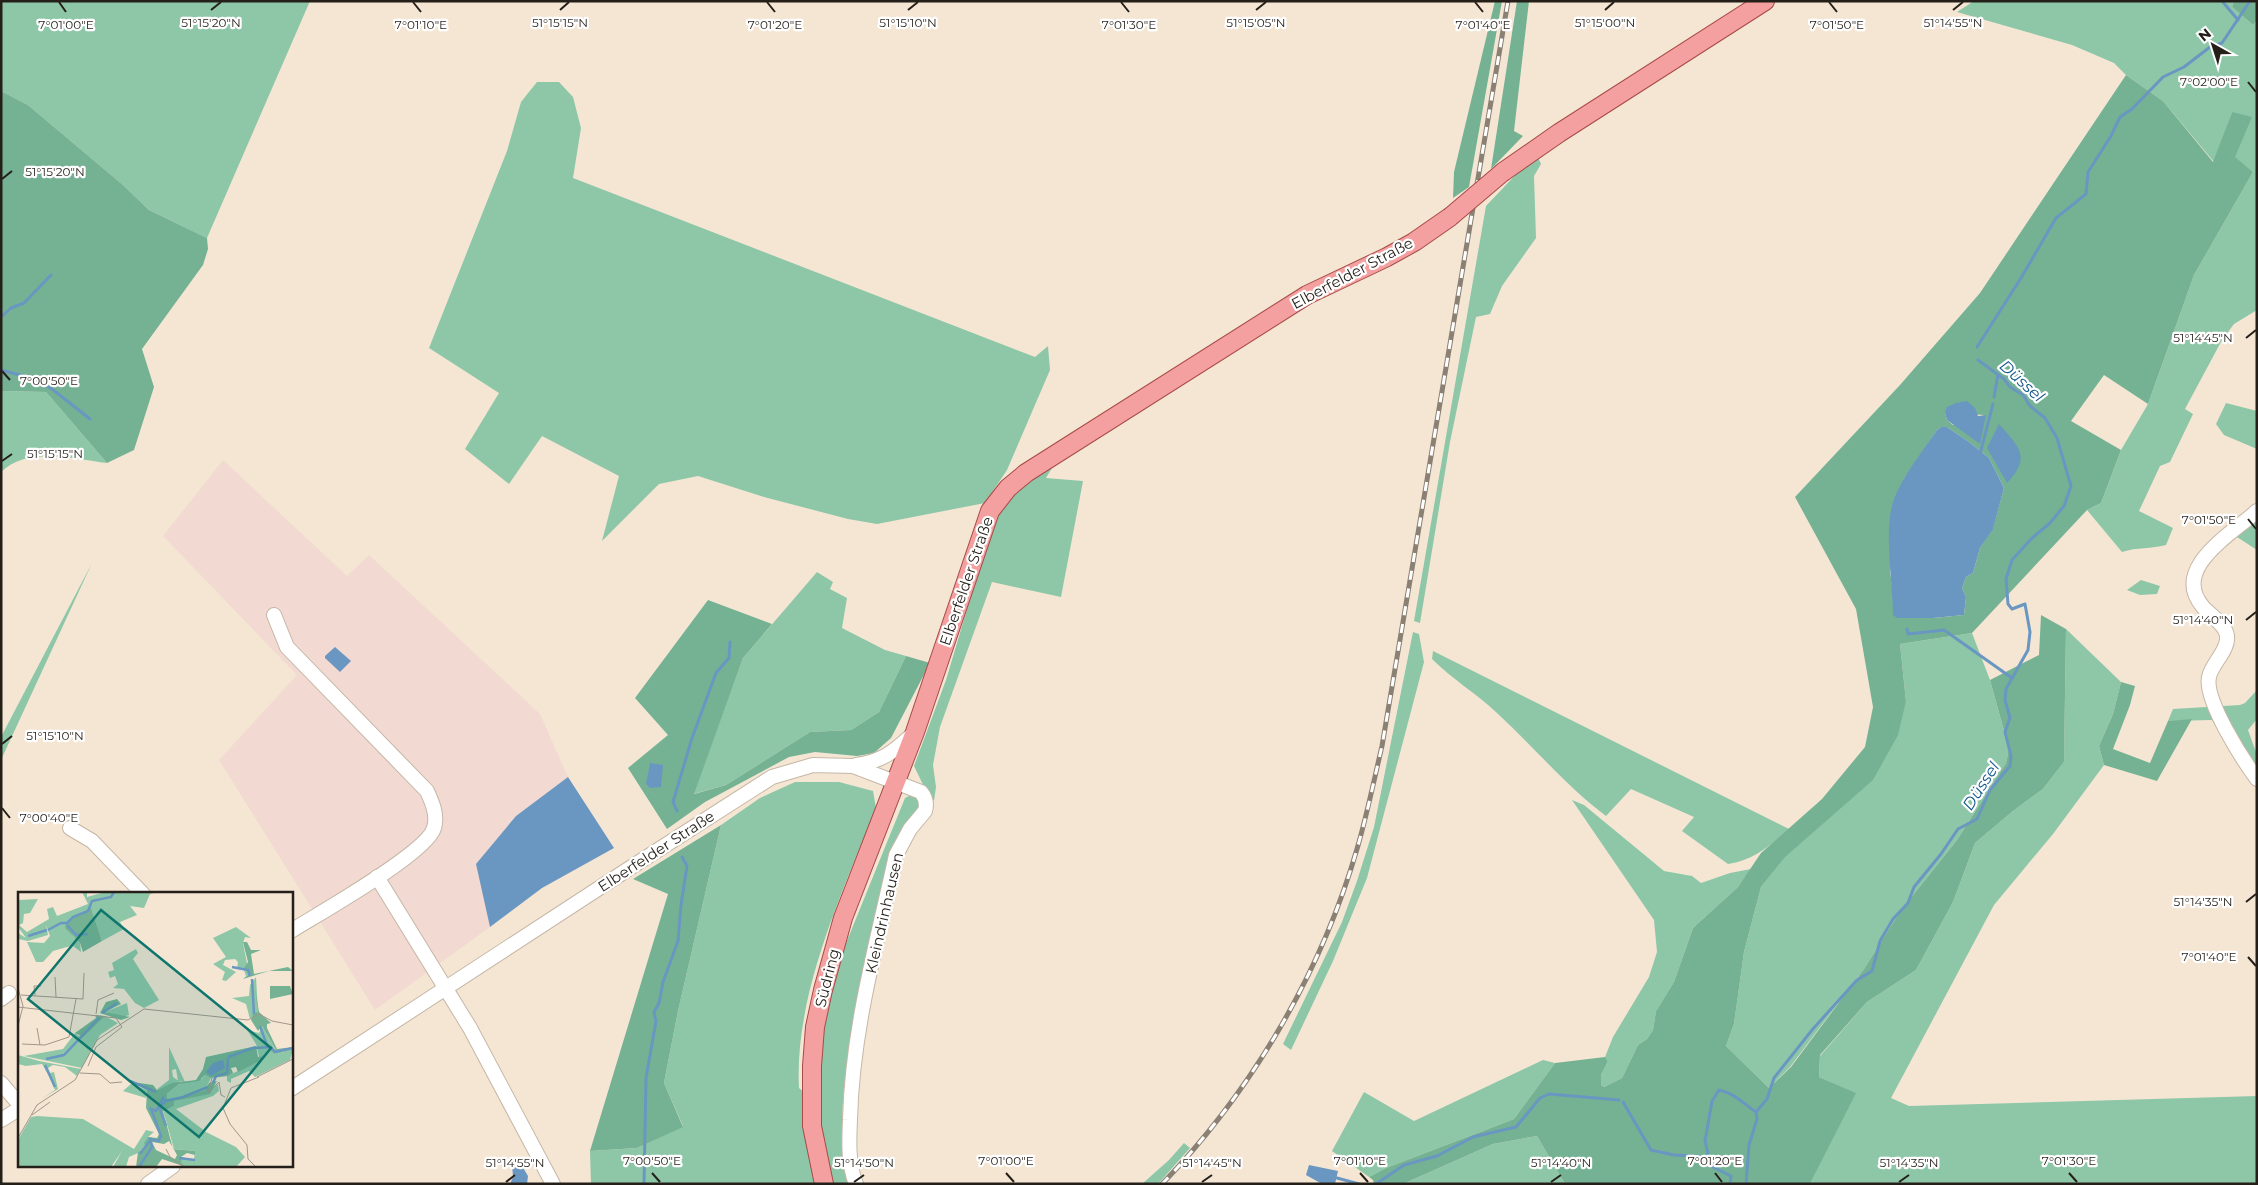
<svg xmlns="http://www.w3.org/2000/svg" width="2258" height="1185" viewBox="0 0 2258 1185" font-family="Montserrat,sans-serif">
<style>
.industrial{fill:#f2d9d1}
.green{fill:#8dc7a8}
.forest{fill:#74b293;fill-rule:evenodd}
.water{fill:#6a97c1}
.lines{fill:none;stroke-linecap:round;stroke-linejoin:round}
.stream{stroke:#6a97c1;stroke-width:3}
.minor-casing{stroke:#c5b7a6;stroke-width:16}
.major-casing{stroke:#a74a47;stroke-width:20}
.minor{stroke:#fff;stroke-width:14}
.major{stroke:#f4a0a0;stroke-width:18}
.rail-casing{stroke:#8a8074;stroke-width:5}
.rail{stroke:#fff;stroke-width:3;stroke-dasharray:9;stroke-linecap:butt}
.major-bridge-casing{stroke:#a74a47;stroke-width:20;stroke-linecap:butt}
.major-bridge{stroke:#f4a0a0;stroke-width:18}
.ticks{fill:none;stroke:#241f18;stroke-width:2}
.labels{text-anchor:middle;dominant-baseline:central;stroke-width:4.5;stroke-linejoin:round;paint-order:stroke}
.street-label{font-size:15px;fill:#241f18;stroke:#fff}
.water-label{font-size:16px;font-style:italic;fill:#10578c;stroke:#fff}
.inset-river{fill:none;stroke:#6a97c1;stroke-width:2.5}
.inset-road{fill:none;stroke:#a19689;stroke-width:1}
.view{fill:#0f766e;fill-opacity:0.15;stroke:#0f766e;stroke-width:2.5}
.inset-edge{fill:none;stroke:#241f18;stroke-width:2.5}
.ticks-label{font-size:12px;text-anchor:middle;fill:#241f18;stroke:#fff;stroke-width:4.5;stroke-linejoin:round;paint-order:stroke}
</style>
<rect width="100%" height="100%" fill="#f5e6d4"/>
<polygon class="industrial" points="223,460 347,576 369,555 540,714 568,777 516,816 476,864 490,927 375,1010 219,760 297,675 163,536"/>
<g class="green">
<polygon points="1,1 310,1 207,238 149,210 123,185 28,105 1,91"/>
<path d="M1974,1H2234L2232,7L2253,25L2257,20V310L2234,324L2222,340L2185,409L2193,414L2170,462L2160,466L2139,511L2173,528L2166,545C2151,549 2137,547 2122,552L2087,510L2101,503L2121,450L2148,404L2194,275L2253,172L2234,158L2232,112L2214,162L2163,101L2126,75L2114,63L2072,45L1957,12Z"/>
<polygon points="537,82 559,82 573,97 581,128 573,178 1035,357 1048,346 1050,370 1007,470 985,503 877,524 848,519 764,497 698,476 659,484 602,541 619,476 542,436 509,484 465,449 499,393 429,348 507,151 521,102"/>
<polygon points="1537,155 1541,164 1534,176 1536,238 1502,286 1490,314 1476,317 1450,442 1420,623 1414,621 1486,206 1522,168"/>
<path d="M1,391L46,392L107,463C75,459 27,446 1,472Z"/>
<polygon points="2226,403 2257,411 2257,449 2224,435 2216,424"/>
<polygon points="1052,468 1046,478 1083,481 1061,597 992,582 940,727 933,765 936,787 934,801 928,795 914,766 946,680 976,579 1001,507 1019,486 1037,473"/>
<polygon points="2257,519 2257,550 2237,537"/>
<polygon points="92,563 1,760 1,737"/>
<polygon points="817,572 833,582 830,589 847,598 842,628 885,650 906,656 879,712 851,730 810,732 726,785 693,794 743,658"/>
<polygon points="2141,580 2160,586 2157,594 2140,595 2127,590"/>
<polygon points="2066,629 2121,682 2113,714 2099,746 2104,765 2053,834 1994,905 1891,1098 1909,1106 2257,1096 2257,1184 1810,1184 1855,1093 1819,1077 1820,1056 1867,1002 1916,970 1953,902 1975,843 2013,811 2043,789 2064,762"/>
<polygon points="1413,632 1419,634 1424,662 1367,878 1333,961 1291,1050 1283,1044 1342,922 1357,881 1374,827"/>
<polygon points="1972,633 1990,680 2009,749 2006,763 1957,840 1901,910 1864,969 1790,1067 1769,1088 1726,1046 1734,1024 1744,952 1761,887 1906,701 1900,644"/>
<path d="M1433,651L1789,829C1769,846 1754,860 1728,864L1682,831L1694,817L1631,789L1606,816C1566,786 1534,747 1497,713C1477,694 1452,679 1432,659Z"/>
<polygon points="2257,690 2257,719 2248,730 2257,755 2257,773 2240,761 2236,761 2212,720 2168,721 2173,709 2240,705 2245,703"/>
<path d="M795,782H839L873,791L876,808C842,893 794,995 799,1088L806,1094L808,1133L815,1184H591L590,1151L637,1148L683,1126L664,1083L678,1011L721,825L760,798Z"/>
<path d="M909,796H916L921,802L919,812L909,822C897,865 886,908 874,951C854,1024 829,1109 851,1184H830L820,1135L817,1067L829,985L905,798Z"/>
<polygon points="1572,800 1584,805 1664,871 1692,876 1701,883 1730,873 1751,869 1738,887 1693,928 1674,982 1656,1011 1653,1030 1647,1039 1638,1045 1622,1078 1604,1087 1601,1085 1601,1075 1608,1061 1605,1057 1613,1037 1649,977 1657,952 1654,920"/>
<polygon points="1543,1060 1555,1063 1514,1119 1386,1168 1369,1177 1332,1151 1364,1092 1414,1121"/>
<polygon points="1537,1136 1565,1184 1403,1184 1493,1144"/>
<polygon points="1184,1143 1190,1148 1158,1184 1142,1184 1169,1160"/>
</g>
<g class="forest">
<polygon points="1495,1 1502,1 1469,187 1453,198 1454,172"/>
<polygon points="1517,1 1529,1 1514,131 1523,136 1491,169"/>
<polygon points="2234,1 2257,1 2257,20 2253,25 2232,7"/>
<path d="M2126,75L2163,101L2213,162L2232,112L2252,117L2235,157L2253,172L2194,275L2148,404L2104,375L2071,421L2121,450L2101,503L2087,510L1972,633L1900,644L1906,701L1898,735L1873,780L1785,857L1761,887L1744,952L1734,1024L1726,1046L1769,1088L1791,1067L1864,969L1901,910L1957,840L2006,763L2009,749L1990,680L2039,655L2041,615L2066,629L2064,762L2043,789L2013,811L1975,843L1953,902L1916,970L1867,1002L1820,1055L1819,1077L1856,1093L1810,1184H1565L1537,1136L1493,1144L1403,1184H1374L1373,1180L1369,1177L1386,1168L1514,1119L1555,1063L1605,1057L1608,1061L1601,1075V1085L1604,1087L1622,1078L1638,1045L1647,1039L1653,1030L1656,1011L1674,982L1693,928L1738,887L1761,853L1822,799L1865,747L1873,707L1856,609L1795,497L1900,385L1980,293ZM1945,413L1985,415L1953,425L1947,420ZM1941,427H1947L1969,442L1989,458L2004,488L1993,528L1980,548L1973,573L1966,577L1962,588L1966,597L1964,615L1933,618H1897L1890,572L1904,479L1937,430Z"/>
<polygon points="1,91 28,105 123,185 149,210 207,238 208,249 203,265 142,349 154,387 134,450 107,463 46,392 1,391"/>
<polygon points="708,600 772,624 743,658 694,794 726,785 810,732 851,730 879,712 906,656 930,663 891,738 874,753 857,756 815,752 789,757 705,802 667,829 628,768 668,735 635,698"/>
<polygon points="2121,682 2135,686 2130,705 2113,749 2150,763 2168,721 2192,719 2157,781 2104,765 2099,746 2113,714"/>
<polygon points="721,825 678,1011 664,1083 683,1127 637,1148 590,1151 668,894 633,879"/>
</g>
<g class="water">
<polygon points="1967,401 1975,408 1978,416 1986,415 1980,444 1947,420 1945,413 1947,407 1956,403"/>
<path d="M1999,424C2019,447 2032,457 2007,483L1987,448Z"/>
<path d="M1941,427H1947L1969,442L1989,458L2004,488L1993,529L1980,548L1973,573L1966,577L1962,588L1966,597L1964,615L1933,618H1897L1893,615C1893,583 1883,529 1894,499C1904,474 1922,452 1937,430Z"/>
<polygon points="335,647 351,661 340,672 325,658 325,656"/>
<polygon points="650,763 663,765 661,787 650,788 646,784"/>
<polygon points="568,777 614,848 542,888 490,927 476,864 516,816"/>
<polygon points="514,1161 519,1161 528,1176 527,1184 510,1184 513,1177 512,1164"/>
<polygon points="1309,1165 1338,1171 1335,1184 1322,1184 1306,1175"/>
</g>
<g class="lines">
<g class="stream">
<polyline points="2222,1 2238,20"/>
<polyline points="1,317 11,308 24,303 51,275"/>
<polyline points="1977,347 2021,278 2056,218 2086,194 2088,172 2111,136 2120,117 2132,109 2163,77 2184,67 2210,47 2222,43 2250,1"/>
<polyline points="1,370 31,378 52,389 90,419"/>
<polyline points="1994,397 1998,375"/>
<polyline points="1980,454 1993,404"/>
<polyline points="1907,629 1908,634 1944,630 2012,678"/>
<polyline points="677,811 673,802 692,738 716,673 729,658 730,642"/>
<polyline points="1623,1102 1651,1150 1674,1155 1709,1157"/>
<polyline points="1337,1178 1359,1184"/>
<polyline points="644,1184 646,1078 656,1021 654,1012 659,1003 663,982 678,941 681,905 687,866 682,857"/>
<polyline points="1376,1184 1404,1165 1437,1156 1473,1137 1516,1127 1540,1098 1549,1094 1619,1100"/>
<path d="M1730,1184L1731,1176L1711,1166L1705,1141L1712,1101L1719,1090C1734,1093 1744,1104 1756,1112L1767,1099L1774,1078L1812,1030L1857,980L1872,971L1880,941L1893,919L1908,903L1914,887L1941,854L1958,829L1977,819L1990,790L2010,766L2011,756L2005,732L2010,718L2005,700L2006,689L2028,650L2030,632L2025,604L2012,609L2008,604L2006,579L2012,560L2032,538L2050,523L2064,506L2071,486L2057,438L2045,418L2030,406L2023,395L2010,387L2004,379L1978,360"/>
<polyline points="1746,1184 1749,1145 1757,1119 1756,1112"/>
</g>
<g class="minor-casing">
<g id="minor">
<path d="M2257,511C2232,534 2170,568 2203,607C2210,615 2226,625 2227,636C2229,650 2212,663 2209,677C2204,700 2243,760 2257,779"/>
<path d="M274,615L287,647L427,791C432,802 438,815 434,828C427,853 318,914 291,931"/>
<path d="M856,765C884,761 894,751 914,733"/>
<polyline points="70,828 92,841 143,894"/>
<polyline points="377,877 470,1028 553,1184"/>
<polyline points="1,999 9,993"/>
<polyline points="1,1083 19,1104"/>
<path d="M291,1089L633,866L772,777L813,765L853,766L921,792C926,798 927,804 925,811L910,829L896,855C877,943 852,1030 850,1120C849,1141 848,1164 856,1184"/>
<polyline points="1,1120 19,1109"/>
<polyline points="148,1184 173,1166"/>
</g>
</g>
<g class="major-casing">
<g id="major">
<polyline points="1503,172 1559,133 1765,1"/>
<polyline points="824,1184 812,1126 812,1066 815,1027 823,990 843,918 915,732 990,511 1008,488 1026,473 1307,295 1387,257 1414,242 1450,217"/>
</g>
</g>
<use href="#minor" class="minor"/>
<use href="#major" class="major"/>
<g class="rail-casing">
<path id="rail" d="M1162,1184C1252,1091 1321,973 1357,849C1367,815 1374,780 1382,746L1508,1"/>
</g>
<use href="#rail" class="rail"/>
<g class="major-bridge-casing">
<polyline id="major-bridge" points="1450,217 1503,172"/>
</g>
<use href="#major-bridge" class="major-bridge"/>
</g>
<path class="ticks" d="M59,2L66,12M413,2L421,12M767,2L775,12M1121,2L1129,12M1475,2L1483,12M1829,2L1837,12M211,10L221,2M560,10L569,2M908,10L918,2M1256,10L1266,2M1605,10L1614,2M1953,10L1963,2M2248,82L2256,92M2,179L12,171M2246,338L2256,330M2,371L10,380M2,461L12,454M2248,519L2256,529M2246,620L2256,612M2,744L12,736M2,808L10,818M2246,902L2256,894M2248,957L2256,966M652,1173L660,1182M1006,1173L1014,1182M1360,1173L1368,1182M1715,1173L1722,1182M2069,1173L2077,1182M506,1182L515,1175M854,1182L864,1175M1202,1182L1212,1175M1551,1182L1561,1175M1899,1182L1909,1175"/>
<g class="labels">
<g class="street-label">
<text transform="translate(1352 273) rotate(-28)">Elberfelder Straße</text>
<text transform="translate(966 581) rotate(-71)">Elberfelder Straße</text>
<text transform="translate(656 851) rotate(-33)">Elberfelder Straße</text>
<text transform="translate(884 913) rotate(-77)">Kleindrinhausen</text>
<text transform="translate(827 978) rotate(-76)">Südring</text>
</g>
<g class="water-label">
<text transform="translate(2022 381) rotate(42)">Düssel</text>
<text transform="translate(1981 786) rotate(-57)">Düssel</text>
</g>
</g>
<g transform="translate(18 892)">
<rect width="275" height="275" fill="#f5e6d4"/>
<path d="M64,0H69V5L87,0H140L132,2L126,16L112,14L119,23L102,30L106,37L84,49L73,17L54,43L62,51L63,60L55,54L49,55L35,59L25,70H18L9,50L26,51L32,44L28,33L30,43L10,49L0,47V41L8,46L0,35V8L20,7L12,21L6,22L5,31L1,33L9,40L31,27L29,17L35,15L39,24L70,12ZM218,35L233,46L227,45L225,51L231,82L228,84L226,78L219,77L220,70L217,67L207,68L205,73L218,80L208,89L204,88L207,80L195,72L208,65L195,46ZM118,57L120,61L115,67L141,108L126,116L117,111L106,97L95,96L100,92L97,84L92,86L90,80L96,78L94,71ZM238,85L240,120L232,127L228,112L214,106L231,104L232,93ZM109,111L111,123L105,125L87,120ZM87,124L100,131L82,143L64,176L6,164L45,157L57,141L61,144L67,140ZM244,134L258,158L254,154L253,157L261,160L265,159L267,162L266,158L275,157L272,168L237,185L231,179L213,187V191L209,189V184L242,169L238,152L229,138L241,141ZM151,155L167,190L160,189L158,177L154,178L155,185L162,190L138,198L151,188ZM0,163L21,169L63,177L59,184L47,175L35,173L30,176L32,181L36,180L40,197L23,207L37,198L31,184L24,172L8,174L0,172ZM187,183L193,186L187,198L150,208L149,202L161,192L184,187ZM113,192L129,198L128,206L105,199ZM200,192L201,199L195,204L158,217L188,240L218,255L227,265L218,275H168L162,271L164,267L176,268L177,259L156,257L145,218L156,214L155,209L188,202ZM19,224L65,227L116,257L128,238L136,240L130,245L129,257L111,265L108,275H95L104,259L93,275H0V248L13,225Z" fill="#8dc7a8"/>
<path d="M73,16L84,49L65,60L62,51L47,36L48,31ZM225,50H229L233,58H243L233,62L236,82L270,75L275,79H251L225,87L231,82L226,76L230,70ZM252,94H272L275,102L252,107ZM237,96L241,120L253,131L249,132V136L259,157L275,155L266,158L268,162L265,159L256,161L251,158L252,154L258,158L244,134L240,139L233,128L235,122L240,120ZM99,107L103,112L87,120L112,125L103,128L82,121L88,110ZM77,123L87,124L65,145L57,141L78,126ZM238,154L240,165L245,164L242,169L220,180L218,175L213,176L215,181L210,184L193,186L187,183L181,189L161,192L149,202L150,208L164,205L187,198L191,191L199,189L192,202L156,209V214L145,219L155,257L177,259V263L169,261L163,265L176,268L164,267L163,271L168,275L144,267L138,275H118L120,260L128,256L126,251L130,245L139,246L141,242L128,216L129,198L114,190L135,193L139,198L154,191L178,188L185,177L188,165ZM151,249L159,263L157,267L138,258L134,250L146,252Z" fill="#74b293" fill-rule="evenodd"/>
<path d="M205,168L207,176L193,184L188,180L195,171Z" fill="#6a97c1"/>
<path class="inset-river" d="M49,33L58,43L70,42M30,38L43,31H49L55,25L70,19L74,9L93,5L96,0M10,44L29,38M214,75L230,78L232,84M234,87L236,122M84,121L99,111M242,134L250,156M210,165L235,156L253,155L257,160L275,156M28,167L46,163L82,125M27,173L37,195M112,189L138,200M195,191L198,184L209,181L210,166M147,210L141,215L148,234M122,262L134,246M161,266L177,268M121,275L134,255L132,247L141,249L143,244L133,217L138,219L145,206L147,209L165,205L190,195"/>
<path class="inset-road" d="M37,85L38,105M0,96L5,114L0,134M3,103L65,107L66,81M17,103L16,94H23M0,115L98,126L104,135L78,155L70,174M78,122L80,108L96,101M19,136L22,153M4,152L27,153L51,145L58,107M62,181L82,182L92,191L104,190M239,185L275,167M194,186L190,201L201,190M201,190L203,203L207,205M14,223L32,210M0,246L19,213L57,188L79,148L126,117L230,128L241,122L254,129L275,133M148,257L152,265L166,275M238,275L230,267L229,253L212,232L205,216L213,196L241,185"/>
<path class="view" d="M83,18L253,156L181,245L10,107Z"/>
<rect width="275" height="275" class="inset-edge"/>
</g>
<g class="ticks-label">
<text x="211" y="27">51°15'20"N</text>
<text x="560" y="27">51°15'15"N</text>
<text x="908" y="27">51°15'10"N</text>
<text x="1256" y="27">51°15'05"N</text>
<text x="1605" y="27">51°15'00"N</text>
<text x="1953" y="27">51°14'55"N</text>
<text x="66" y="29">7°01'00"E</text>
<text x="421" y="29">7°01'10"E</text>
<text x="775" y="29">7°01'20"E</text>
<text x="1129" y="29">7°01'30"E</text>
<text x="1483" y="29">7°01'40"E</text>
<text x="1837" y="29">7°01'50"E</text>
<text x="2209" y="86">7°02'00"E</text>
<text x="55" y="176">51°15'20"N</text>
<text x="2203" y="342">51°14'45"N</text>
<text x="49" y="385">7°00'50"E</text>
<text x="55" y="458">51°15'15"N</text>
<text x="2209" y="524">7°01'50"E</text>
<text x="2203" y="624">51°14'40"N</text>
<text x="55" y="740">51°15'10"N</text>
<text x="49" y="822">7°00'40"E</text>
<text x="2203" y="906">51°14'35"N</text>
<text x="2209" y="961">7°01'40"E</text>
<text x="652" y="1165">7°00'50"E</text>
<text x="1006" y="1165">7°01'00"E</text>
<text x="1360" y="1165">7°01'10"E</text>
<text x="1715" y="1165">7°01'20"E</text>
<text x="2069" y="1165">7°01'30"E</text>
<text x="515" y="1167">51°14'55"N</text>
<text x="864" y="1167">51°14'50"N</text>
<text x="1212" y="1167">51°14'45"N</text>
<text x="1561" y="1167">51°14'40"N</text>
<text x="1909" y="1167">51°14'35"N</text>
</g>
<rect width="2258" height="1185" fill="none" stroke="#241f18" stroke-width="5"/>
<g transform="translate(2213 45) rotate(321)" stroke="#ffffff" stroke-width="4" paint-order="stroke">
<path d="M0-4L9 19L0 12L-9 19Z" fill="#241f18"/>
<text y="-8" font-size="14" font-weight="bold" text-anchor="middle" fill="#241f18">N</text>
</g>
</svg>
